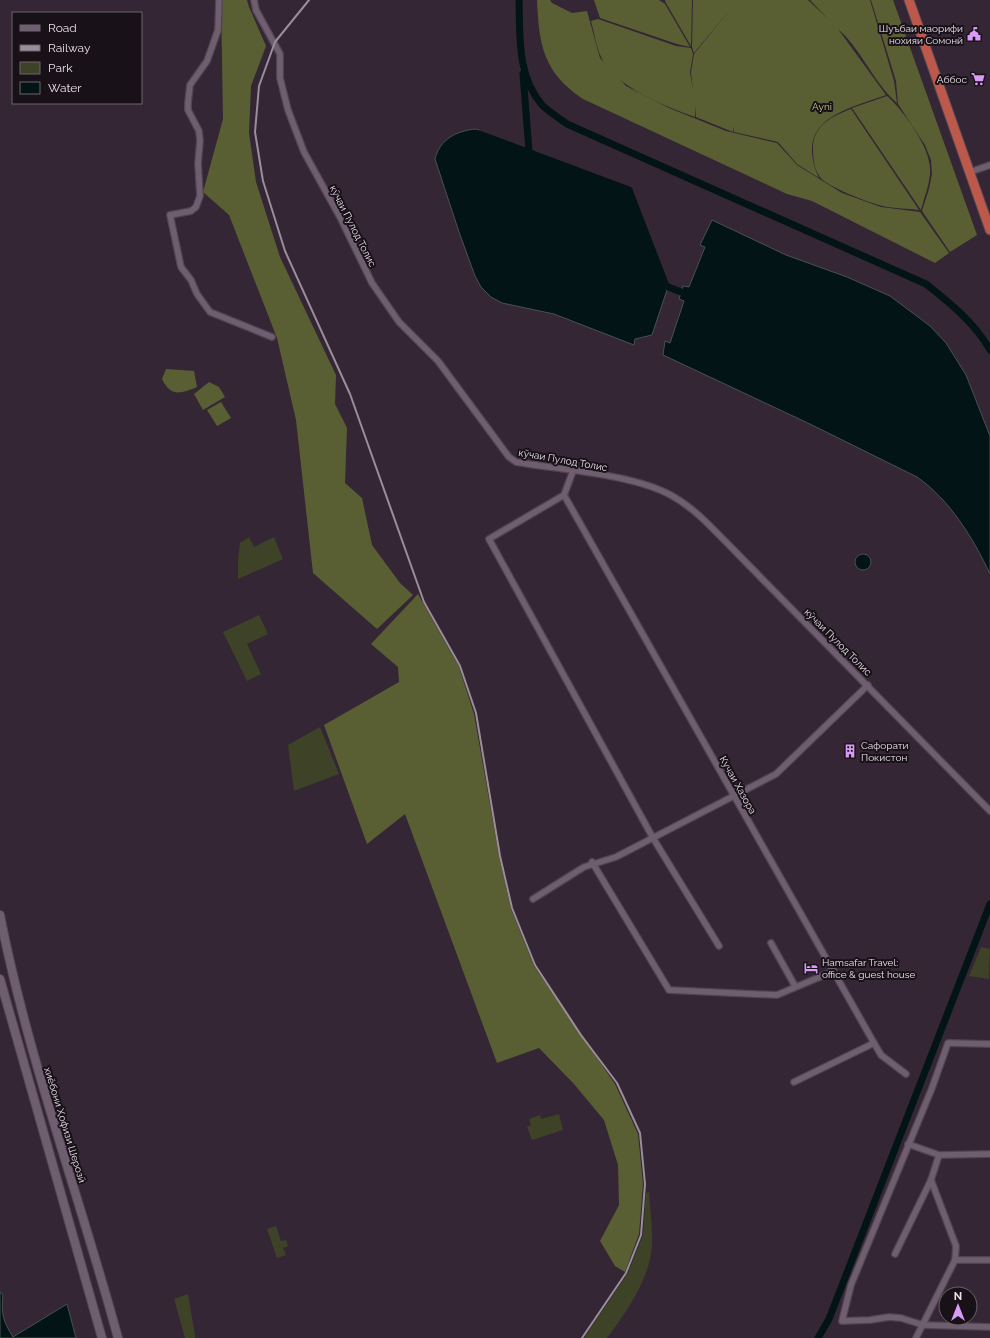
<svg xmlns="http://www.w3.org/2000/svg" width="990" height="1338" viewBox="0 0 990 1338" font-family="Raleway,sans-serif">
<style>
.green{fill:#3e4226}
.forest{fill:#595f33}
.water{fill:#021415;stroke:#485155}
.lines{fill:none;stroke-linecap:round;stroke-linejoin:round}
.canal{stroke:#021415;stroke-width:7}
.minor-casing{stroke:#524552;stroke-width:8}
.secondary-casing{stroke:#524552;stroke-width:10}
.trunk-casing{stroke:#524552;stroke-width:11}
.minor{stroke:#6f5e6f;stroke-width:5.5}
.secondary{stroke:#6f5e6f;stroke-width:8}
.trunk{stroke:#bc594a;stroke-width:9}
.rail{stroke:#998e9a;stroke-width:2}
.labels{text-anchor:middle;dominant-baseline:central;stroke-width:4;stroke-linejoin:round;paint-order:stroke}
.poi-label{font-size:10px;fill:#eae0ea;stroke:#181118;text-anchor:end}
.park-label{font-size:10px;fill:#bfc981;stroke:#181118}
.street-label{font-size:10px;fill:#eae0ea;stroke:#181118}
</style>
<rect width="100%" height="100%" fill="#342635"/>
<g class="green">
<polygon points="249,537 254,547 274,537 283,559 238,579 238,560 240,543"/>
<polygon points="259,615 268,634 247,644 261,674 247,681 223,632"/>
<polygon points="320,727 339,774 294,791 288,745"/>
<polygon points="981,947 990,949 989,979 969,976"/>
<polygon points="559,1114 563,1130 532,1140 527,1127 531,1125 529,1119 540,1115 541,1119"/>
<path d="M649,1192C650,1212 654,1234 651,1254C646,1284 625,1314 607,1338H584L628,1273L643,1235L646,1193Z"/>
<polygon points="276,1226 281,1241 286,1240 288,1246 283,1248 286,1255 277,1258 267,1229"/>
<polygon points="188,1294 195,1335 195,1338 185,1338 174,1299"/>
</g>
<g class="forest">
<polygon points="221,0 247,0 249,7 266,46 251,86 249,133 256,182 280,257 336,375 335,404 347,428 345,483 362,498 372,545 400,583 413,595 377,629 313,573 296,420 277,338 229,215 203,192 223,119"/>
<path d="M537,0H550L552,3L572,13L587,11L600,58L626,86L669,108L726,131L777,143L797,165L842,193L881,207L920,212L949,253L935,263L812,201L787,194L583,99C543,72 539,45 537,0Z"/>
<polygon points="594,0 659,0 665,4 690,47 677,44 600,18"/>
<polygon points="665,0 692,0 691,46 666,3"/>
<path d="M693,0H808L828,19L810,0H870L894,81L897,103C873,82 862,50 838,29L886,95C844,110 793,120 819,178L797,164L778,142L734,132L733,126V132L696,117L695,106V117C667,107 613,86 601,57C596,45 594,32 591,21L598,19L676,46L691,48L693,54L690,72L693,90L691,72L694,54L733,6L694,53L692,47Z"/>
<polygon points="871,0 893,0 977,235 950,252 922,211 929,189 932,174 931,160 925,145 898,104 896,81"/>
<path d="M887,96C904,111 933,150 930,174C929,186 924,198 921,210L852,108Z"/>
<path d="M851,109L919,210C907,208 895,209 883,206C872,204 825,186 820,177C814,169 813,158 813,148C813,125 833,116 851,109Z"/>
<path d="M166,369L194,371L197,387C180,394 171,397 162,379Z"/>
<polygon points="209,382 219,387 225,397 203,410 194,394"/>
<polygon points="221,402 231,418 217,426 207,410"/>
<polygon points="418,594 459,667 474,714 499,856 511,909 534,966 615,1084 638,1134 643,1184 639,1234 625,1272 615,1266 600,1241 619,1205 618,1165 604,1120 574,1084 539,1048 497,1063 405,814 367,844 324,725 399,682 398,667 371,644"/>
</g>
<g class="water">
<path d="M476,129L479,130L478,135L627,191L664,288L667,290L652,335L635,339L634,345L554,314L502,303L491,297L481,287L475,276L459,232L435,159C440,139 456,131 476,129Z"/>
<path d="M712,220L786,255L847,277L890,296L930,326L946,343L966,375L990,436V574C973,538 950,500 917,477L812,425L663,355L665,341L670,343L684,301L679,299L683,286L689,287L705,247L700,245Z"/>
<circle cx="863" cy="562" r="8"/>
<path d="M0,1292L3,1295C1,1314 3,1321 13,1337L67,1304L76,1338H0Z"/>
</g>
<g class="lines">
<g class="canal">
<path d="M519,0C520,36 517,76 542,105C549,112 559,118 567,124L926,284C950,303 975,323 990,350"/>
<polyline points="523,74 529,151"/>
<polyline points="469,135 479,134 629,190 666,286 681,292"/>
<polyline points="818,1338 829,1319 990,904"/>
</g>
<g class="minor-casing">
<g id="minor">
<polyline points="219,0 218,30 207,61 190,85 188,103 188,110 199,131 200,141 198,163 200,196 196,207 191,211 170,215 181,267 191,280 197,294 210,312 272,337"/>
<path d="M254,0L256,10L280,54V78L288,110L304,152L341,219L372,283L399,322L438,361L509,457L516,462C561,470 636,474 674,497C695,509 711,527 727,543L990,811"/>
<polyline points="970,172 990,165"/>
<polyline points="573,471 564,495 489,539 653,838 719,946"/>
<polyline points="564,495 874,1043 881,1055 906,1074"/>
<polyline points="592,862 669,990 777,995 834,971"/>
<polyline points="533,899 584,867 616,857 776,774 868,685"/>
<polyline points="771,943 795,986"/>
<polyline points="990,1044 948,1043 932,1088 851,1285 842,1321 870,1320 889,1317 901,1318 923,1325 990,1327"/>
<polyline points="794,1082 874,1043"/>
<polyline points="908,1144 939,1155 990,1154"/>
<polyline points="895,1254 931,1180 939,1155"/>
<polyline points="955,1260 990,1260"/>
<polyline points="916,1338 955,1260 956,1246 931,1180"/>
</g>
</g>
<g class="secondary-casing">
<g id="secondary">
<path d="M0,915C28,1059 80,1197 118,1338"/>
<polyline points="0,979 102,1338"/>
</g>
</g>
<g class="trunk-casing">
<polyline id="trunk" points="909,0 990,230"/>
</g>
<use href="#minor" class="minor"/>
<use href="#secondary" class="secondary"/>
<use href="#trunk" class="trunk"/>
<polyline class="rail" points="309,0 275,42 259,86 255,132 263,181 285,251 350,394 424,602 460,666 476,713 500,856 512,908 535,965 581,1035 617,1083 640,1133 645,1184 641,1235 626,1273 582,1338"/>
</g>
<defs>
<g id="civic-bare" transform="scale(1.08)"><path d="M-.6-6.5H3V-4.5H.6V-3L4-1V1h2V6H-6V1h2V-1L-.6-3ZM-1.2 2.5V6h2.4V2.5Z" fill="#d99af7" stroke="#181118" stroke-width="2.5" paint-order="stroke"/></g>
<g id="supermarket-bare" transform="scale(1.08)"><path d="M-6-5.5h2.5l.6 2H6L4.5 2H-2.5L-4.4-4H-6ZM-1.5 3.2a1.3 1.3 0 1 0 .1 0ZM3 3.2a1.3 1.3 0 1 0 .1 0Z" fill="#d99af7" stroke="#181118" stroke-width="2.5" paint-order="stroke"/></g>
<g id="building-bare" transform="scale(1.08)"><path d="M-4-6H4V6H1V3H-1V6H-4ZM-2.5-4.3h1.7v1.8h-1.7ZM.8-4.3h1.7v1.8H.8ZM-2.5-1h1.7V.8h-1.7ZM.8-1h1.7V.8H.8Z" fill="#d99af7" stroke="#181118" stroke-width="2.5" paint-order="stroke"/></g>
<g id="hotel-bare" transform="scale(1.08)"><path d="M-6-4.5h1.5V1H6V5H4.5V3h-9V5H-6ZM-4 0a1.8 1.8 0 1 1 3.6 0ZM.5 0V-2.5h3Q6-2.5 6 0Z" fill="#d99af7" stroke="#181118" stroke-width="2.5" paint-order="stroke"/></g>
</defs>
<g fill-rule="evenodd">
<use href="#civic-bare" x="974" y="34"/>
<use href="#supermarket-bare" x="978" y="79"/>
<use href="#building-bare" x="850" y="751"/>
<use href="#hotel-bare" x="811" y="968"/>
</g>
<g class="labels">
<g class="poi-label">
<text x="963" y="28">Шуъбаи маорифи<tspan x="963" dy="12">нохияи Сомонй</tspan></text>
<text x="967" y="79">Аббос</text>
<text x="861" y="745" text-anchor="start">Сафорати<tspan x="861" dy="12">Покистон</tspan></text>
<text x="822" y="962" text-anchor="start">Hamsafar Travel:<tspan x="822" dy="12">office &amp; guest house</tspan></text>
</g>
<g class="park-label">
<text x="822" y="106">Ayni</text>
</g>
<g class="street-label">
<text transform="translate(353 226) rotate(63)">кӯчаи Пулод Толис</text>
<text transform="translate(563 460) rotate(10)">кӯчаи Пулод Толис</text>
<text transform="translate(838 642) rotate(45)">кӯчаи Пулод Толис</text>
<text transform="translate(738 785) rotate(61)">Кучаи Хазора</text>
<text transform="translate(65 1125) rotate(73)">хиёбони Ҳофизи Шерозӣ</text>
</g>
</g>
<rect x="12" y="12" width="130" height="92" fill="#181118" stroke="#6c646c"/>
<rect x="20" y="25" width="20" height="6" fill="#6f5e6f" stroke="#6c646c"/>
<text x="48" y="32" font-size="12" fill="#eae0ea">Road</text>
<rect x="20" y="45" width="20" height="6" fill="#998e9a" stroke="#6c646c"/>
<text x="48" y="52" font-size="12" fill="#eae0ea">Railway</text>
<rect x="20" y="62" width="20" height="12" fill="#3e4226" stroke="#6c646c"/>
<text x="48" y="72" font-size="12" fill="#eae0ea">Park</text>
<rect x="20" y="82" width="20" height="12" fill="#021415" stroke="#6c646c"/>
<text x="48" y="92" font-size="12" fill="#eae0ea">Water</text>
<g transform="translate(958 1306)"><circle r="19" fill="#181118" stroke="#6c646c"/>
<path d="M0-3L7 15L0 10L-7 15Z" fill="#d99af7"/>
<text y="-6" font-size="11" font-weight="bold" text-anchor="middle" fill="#eae0ea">N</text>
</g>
</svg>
